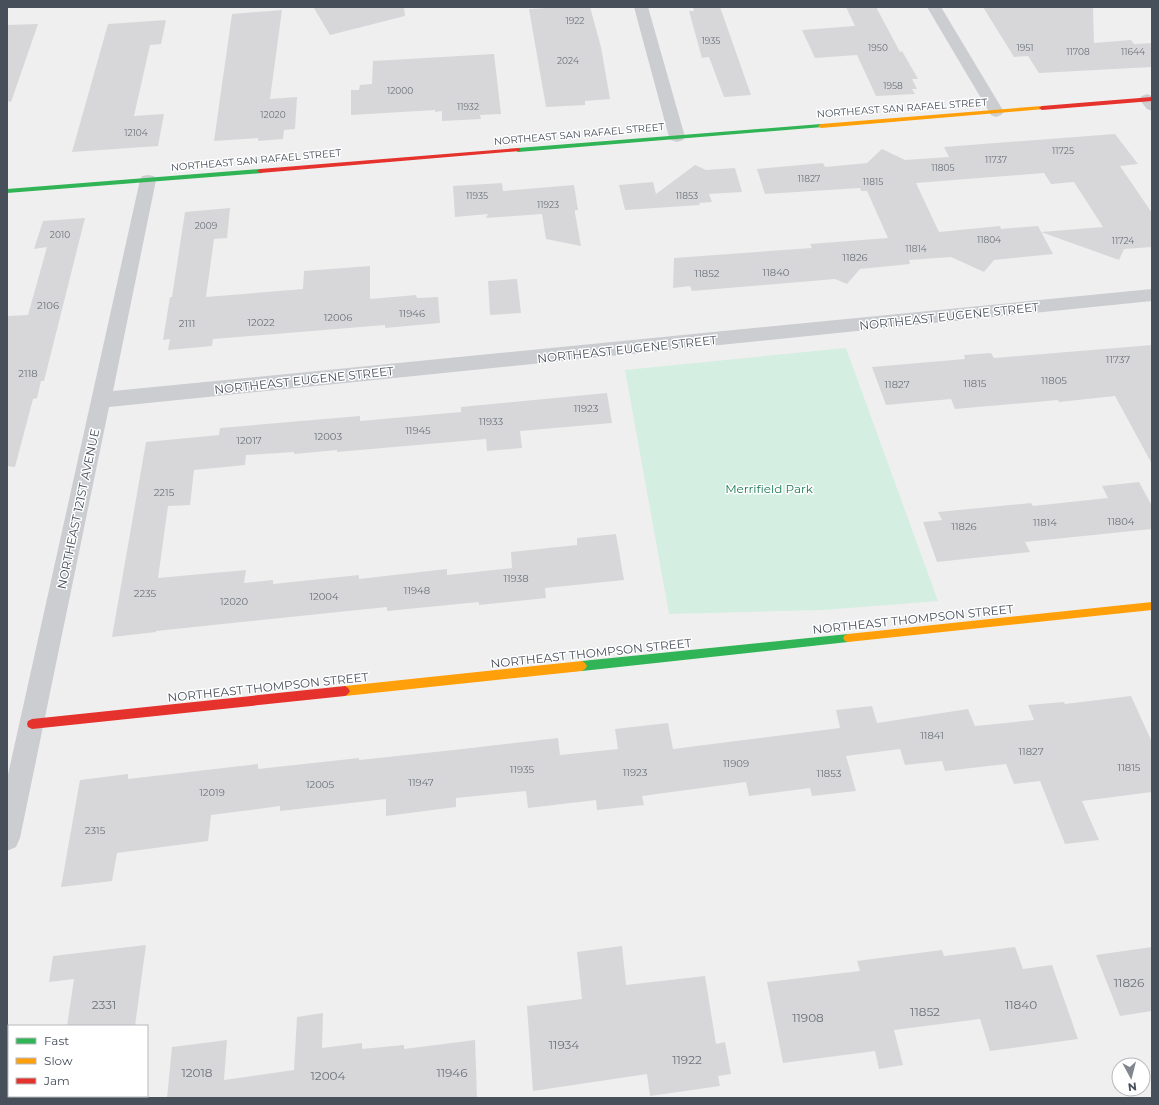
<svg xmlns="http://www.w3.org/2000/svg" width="1159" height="1105" viewBox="0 0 1159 1105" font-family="Montserrat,sans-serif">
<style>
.green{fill:#d4eee1}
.building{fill:#d7d7d9}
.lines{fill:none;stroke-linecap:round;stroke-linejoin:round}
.street{fill:#cbcdd0;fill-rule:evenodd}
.fast{fill:#30b455;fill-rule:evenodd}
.slow{fill:#ff9f0a;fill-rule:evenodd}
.jam{fill:#e5322d;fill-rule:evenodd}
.labels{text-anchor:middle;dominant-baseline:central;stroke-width:3;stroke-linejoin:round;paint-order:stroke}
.far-number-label{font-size:9px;fill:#6c727c}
.far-street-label{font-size:10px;fill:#474f5b;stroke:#fff}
.number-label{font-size:10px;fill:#6c727c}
.street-label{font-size:12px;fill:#474f5b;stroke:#fff}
.park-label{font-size:12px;fill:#1a7a53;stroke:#fff}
.near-number-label{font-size:12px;fill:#6c727c}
</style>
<rect width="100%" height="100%" fill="#f0efef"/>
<polygon class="green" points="846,348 938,601 823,610 669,614 625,370"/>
<g class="building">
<polygon points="335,7 404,7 405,16 330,35 314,8"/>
<polygon points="566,7 590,7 601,47 610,99 585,101 585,105 546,107 529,9"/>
<polygon points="693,7 720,7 751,95 724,97 709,57 702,58 689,11 694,11"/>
<polygon points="846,7 876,7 900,52 902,51 918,79 912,79 917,89 912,89 915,94 876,96 857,55 815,58 802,30 855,26"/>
<polygon points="983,7 1093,7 1094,43 1131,40 1134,44 1152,43 1152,67 1039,73 1028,56 1014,57"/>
<polygon points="282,10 270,99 297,97 295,129 284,130 283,139 258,141 258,138 214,141 232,14"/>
<polygon points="166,20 161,44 150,45 134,116 164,114 158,146 72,152 108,24"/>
<polygon points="38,24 11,102 7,101 7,25"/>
<polygon points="494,54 501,114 480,115 481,119 442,121 442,111 435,112 435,110 351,115 351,90 359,90 360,85 372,84 373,61"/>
<polygon points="1115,134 1138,164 1120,166 1152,213 1152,247 1124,249 1119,260 1041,232 1103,227 1074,182 1051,184 1044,173 916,183 939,232 1000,226 1001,229 1038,226 1053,254 994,260 984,272 951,257 909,260 910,264 860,269 847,284 835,279 692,291 690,286 673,288 674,258 812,248 810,244 888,238 867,191 861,191 860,188 765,194 757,169 823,163 825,167 867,163 882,149 905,160 949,157 944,147"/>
<polygon points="695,165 706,170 735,168 742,192 709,194 712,202 699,203 700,205 625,210 619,185 653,182 656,194"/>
<polygon points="502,183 503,191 574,185 578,210 575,210 575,213 581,246 546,239 542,214 486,218 488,214 455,217 453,186"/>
<polygon points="230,208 227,238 214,239 206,297 303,289 304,271 370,266 370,299 416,295 417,298 438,297 440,323 385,328 385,325 213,339 212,346 168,350 170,339 163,340 170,297 172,297 185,212"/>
<polygon points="85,218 44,381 41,381 37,398 33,399 15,467 7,466 7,316 28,315 47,247 34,249 43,221"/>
<polygon points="517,279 521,313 490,315 488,281"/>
<polygon points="1152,345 1152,464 1115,396 1059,402 1058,400 955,409 951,399 886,405 872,367 965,359 964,355 991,353 994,358"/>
<polygon points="607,393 612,423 520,431 522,448 487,451 486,439 337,452 337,450 294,454 294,452 246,455 245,465 194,470 190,505 168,506 158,578 246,570 244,583 273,580 273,584 359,575 359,579 447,569 447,575 512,568 511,552 577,545 577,538 616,534 624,580 545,588 546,598 479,605 479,602 387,611 387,607 156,631 156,632 112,637 146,442 219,435 220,428 360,416 360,421 461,412 461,407"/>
<polygon points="1139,482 1152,506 1152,529 1025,542 1030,552 937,562 923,522 942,520 938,512 1031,503 1033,506 1108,498 1102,486"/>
<polygon points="1131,696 1152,742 1152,792 1082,801 1099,840 1065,844 1040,781 1014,784 1006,764 945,771 942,761 905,765 900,749 846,756 856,791 812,796 810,788 749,796 746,782 642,796 644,805 597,810 596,800 528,808 526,791 456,798 456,807 386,816 386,799 280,811 280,806 211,815 208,841 117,853 112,881 61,887 80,780 128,774 128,779 258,764 258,769 359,758 359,760 454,750 558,738 560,755 618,749 615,729 668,723 673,749 840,728 836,710 872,706 877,723 968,709 975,726 1034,720 1028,705 1064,702 1065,704"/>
<polygon points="146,945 135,1026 67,1026 74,979 49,982 53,956"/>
<polygon points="622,946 626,985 705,976 716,1044 725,1042 731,1074 718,1076 720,1086 650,1096 647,1074 533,1091 527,1006 582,999 577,952"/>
<polygon points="1015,947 1023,969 1052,965 1078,1039 990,1051 980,1019 894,1030 903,1065 879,1069 875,1051 783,1063 767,982 860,971 857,961 942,950 944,956"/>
<polygon points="1152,947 1152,1011 1120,1016 1096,955"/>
<polygon points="323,1013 322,1048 362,1043 362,1049 404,1045 404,1049 475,1040 477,1098 167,1098 172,1047 227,1040 224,1080 294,1070 297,1017"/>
</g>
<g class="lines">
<g class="street">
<polygon points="634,7 648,7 685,137 683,140 677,142 671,140 669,137"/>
<polygon points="927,7 941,7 1004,112 1001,115 996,117 991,115"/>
<polygon points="1147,94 1152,96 1152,111 1147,109 1139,99 1142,96"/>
<polygon points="148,175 154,176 156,180 113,391 1152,289 1152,301 109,407 20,838 16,847 7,851 7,779 140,180 142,176"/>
</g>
<g class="fast">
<polygon points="821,124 824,126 823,127 518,152 515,150 518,148"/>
<polygon points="260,169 263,171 262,173 7,193 7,189"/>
<polygon points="848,634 851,635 853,638 851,641 848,642 582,671 579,669 577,666 579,663 582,661"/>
</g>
<g class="slow">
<polygon points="1042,106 1045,108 1044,109 821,128 818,126 821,124"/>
<polygon points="1152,602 1152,610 848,642 845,641 843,638 845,635 848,634"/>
<polygon points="582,661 585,663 587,666 585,669 582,671 345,696 342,694 340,691 342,688 345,686"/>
</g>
<g class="jam">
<polygon points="1152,97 1152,101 1042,110 1039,108 1042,106"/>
<polygon points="518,148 520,149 520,151 260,173 257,171 260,169"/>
<polygon points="345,686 348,688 350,691 348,694 345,696 32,729 28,727 27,724 28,721 32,719"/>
</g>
</g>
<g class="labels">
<g class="far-number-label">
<text x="575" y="20">1922</text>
<text x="711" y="40">1935</text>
<text x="878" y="47">1950</text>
<text x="1025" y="47">1951</text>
<text x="1078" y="51">11708</text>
<text x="1133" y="51">11644</text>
<text x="568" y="60">2024</text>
<text x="893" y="85">1958</text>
<text x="400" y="90">12000</text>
<text x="468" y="106">11932</text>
<text x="273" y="114">12020</text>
<text x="136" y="132">12104</text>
<text x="1063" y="150">11725</text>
<text x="996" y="159">11737</text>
<text x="943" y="167">11805</text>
<text x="809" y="178">11827</text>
<text x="873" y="181">11815</text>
<text x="477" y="195">11935</text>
<text x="687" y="195">11853</text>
<text x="548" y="204">11923</text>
<text x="206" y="225">2009</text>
<text x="60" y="234">2010</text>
<text x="989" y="239">11804</text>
<text x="1123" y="240">11724</text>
<text x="916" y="248">11814</text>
</g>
<g class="far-street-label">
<text transform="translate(902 108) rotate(-4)">NORTHEAST SAN RAFAEL STREET</text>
<text transform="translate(579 134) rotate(-5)">NORTHEAST SAN RAFAEL STREET</text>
<text transform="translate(256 160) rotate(-5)">NORTHEAST SAN RAFAEL STREET</text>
</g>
<g class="number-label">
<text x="855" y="257">11826</text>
<text x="776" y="272">11840</text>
<text x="707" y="273">11852</text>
<text x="48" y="305">2106</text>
<text x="412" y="313">11946</text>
<text x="338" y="317">12006</text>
<text x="261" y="322">12022</text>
<text x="187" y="323">2111</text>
<text x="1118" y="359">11737</text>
<text x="28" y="373">2118</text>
<text x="1054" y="380">11805</text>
<text x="975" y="383">11815</text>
<text x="897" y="384">11827</text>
<text x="586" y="408">11923</text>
<text x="491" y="421">11933</text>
<text x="418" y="430">11945</text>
<text x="328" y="436">12003</text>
<text x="249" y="440">12017</text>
<text x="164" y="492">2215</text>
<text x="1121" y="521">11804</text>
<text x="1045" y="522">11814</text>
<text x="964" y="526">11826</text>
<text x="516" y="578">11938</text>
<text x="417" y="590">11948</text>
<text x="145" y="593">2235</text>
<text x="324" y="596">12004</text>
<text x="234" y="601">12020</text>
<text x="932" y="735">11841</text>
<text x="1031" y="751">11827</text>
<text x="736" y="763">11909</text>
<text x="1129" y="767">11815</text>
<text x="522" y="769">11935</text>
<text x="635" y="772">11923</text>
<text x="829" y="773">11853</text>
<text x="421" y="782">11947</text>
<text x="320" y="784">12005</text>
<text x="212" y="792">12019</text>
<text x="95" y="830">2315</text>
</g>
<g class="street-label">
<text transform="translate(949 316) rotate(-6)">NORTHEAST EUGENE STREET</text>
<text transform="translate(627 349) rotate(-6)">NORTHEAST EUGENE STREET</text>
<text transform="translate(304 380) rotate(-6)">NORTHEAST EUGENE STREET</text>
<text transform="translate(78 509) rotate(-78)">NORTHEAST 121ST AVENUE</text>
<text transform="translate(913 619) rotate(-6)">NORTHEAST THOMPSON STREET</text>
<text transform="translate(591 653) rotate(-6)">NORTHEAST THOMPSON STREET</text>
<text transform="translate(268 687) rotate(-6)">NORTHEAST THOMPSON STREET</text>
</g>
<g class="park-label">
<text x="769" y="488">Merrifield Park</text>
</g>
<g class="near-number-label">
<text x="1129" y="982">11826</text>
<text x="104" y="1004">2331</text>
<text x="1021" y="1004">11840</text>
<text x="925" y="1011">11852</text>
<text x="808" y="1017">11908</text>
<text x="564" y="1044">11934</text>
<text x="687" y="1059">11922</text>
<text x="197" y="1072">12018</text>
<text x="452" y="1072">11946</text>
<text x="328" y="1075">12004</text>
</g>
</g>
<rect width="1159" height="1105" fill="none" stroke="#474f5b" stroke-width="16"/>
<rect x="8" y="1025" width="140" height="72" fill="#ffffff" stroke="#b5b9bd"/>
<rect x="16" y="1038" width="20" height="6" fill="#30b455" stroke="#b5b9bd"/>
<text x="44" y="1045" font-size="12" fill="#474f5b">Fast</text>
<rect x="16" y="1058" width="20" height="6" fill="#ff9f0a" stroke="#b5b9bd"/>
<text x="44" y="1065" font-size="12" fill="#474f5b">Slow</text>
<rect x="16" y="1078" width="20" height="6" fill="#e5322d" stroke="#b5b9bd"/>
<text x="44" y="1085" font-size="12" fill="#474f5b">Jam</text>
<g transform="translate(1131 1077) rotate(173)"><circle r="19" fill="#ffffff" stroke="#b5b9bd"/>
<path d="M0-3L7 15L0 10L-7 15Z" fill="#82878f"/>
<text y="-6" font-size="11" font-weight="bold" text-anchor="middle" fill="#474f5b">N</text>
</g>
</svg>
